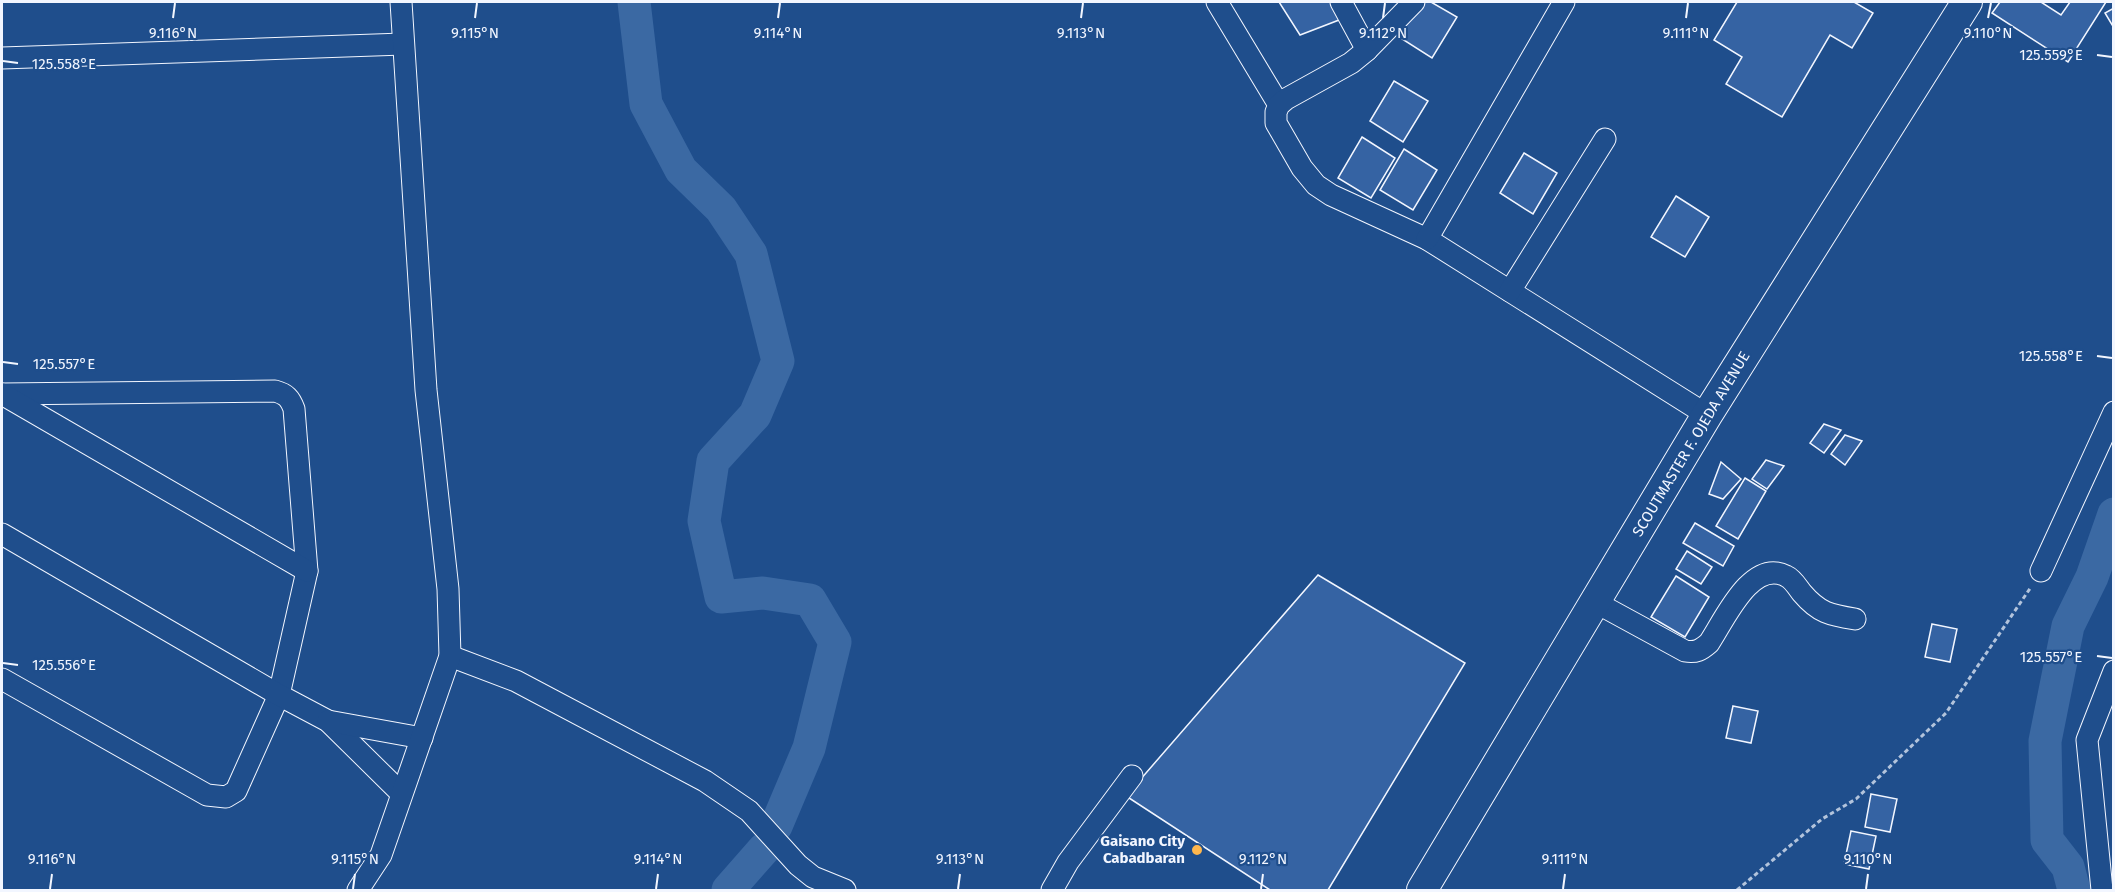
<svg xmlns="http://www.w3.org/2000/svg" width="2115" height="892" viewBox="0 0 2115 892" font-family="'Fira Sans',sans-serif">
<style>
.lines{fill:none;stroke-linecap:round;stroke-linejoin:round}
.river{stroke:#3b69a3;stroke-width:33}
.building{fill:#3563a3;stroke:#f2f6ff;stroke-width:1.5}
.minor-casing{stroke:#f2f6ff;stroke-width:23}
.highway-casing{stroke:#f2f6ff;stroke-width:32}
.path{stroke:#b3c4dc;stroke-width:3;stroke-dasharray:4.5 3;stroke-linecap:butt}
.minor{stroke:#1f4e8c;stroke-width:21}
.highway{stroke:#1f4e8c;stroke-width:30}
.ticks{fill:none;stroke:#f2f6ff;stroke-width:2}
.poi-dot{fill:#ffb74d;stroke:#1f4e8c;stroke-width:2}
.labels{text-anchor:middle;dominant-baseline:central;stroke-width:4.5;stroke-linejoin:round;paint-order:stroke}
.street-label{font-size:15px;fill:#f2f6ff;stroke:#1f4e8c}
.poi-label{font-size:15px;font-weight:bold;fill:#f2f6ff;stroke:#1f4e8c;text-anchor:end}
.ticks-label{font-size:15px;text-anchor:middle;fill:#f2f6ff;stroke:#1f4e8c;stroke-width:4.5;stroke-linejoin:round;paint-order:stroke}
</style>
<rect width="100%" height="100%" fill="#1f4e8c"/>
<g class="lines">
<g class="river">
<polyline points="634,2 646,104 681,170 721,209 751,254 778,361 755,415 713,461 704,521 721,597 763,593 810,600 835,642 809,748 776,826"/>
<polyline points="728,890 764,849"/>
<polyline points="2074,890 2068,867 2047,840 2045,741 2068,626 2092,577 2114,514"/>
</g>
</g>
<g class="building">
<polygon points="1279,2 1330,2 1339,20 1300,35"/>
<polygon points="1420,2 1431,2 1457,17 1432,58 1399,37"/>
<polygon points="1737,2 1854,2 1873,13 1852,48 1830,35 1782,117 1726,84 1742,57 1714,40"/>
<polygon points="2000,2 2041,2 2061,15 2070,2 2106,2 2068,62 1992,13"/>
<polygon points="2114,8 2114,28 2105,13"/>
<polygon points="1394,81 1428,101 1403,142 1370,121"/>
<polygon points="1362,137 1395,158 1371,198 1338,178"/>
<polygon points="1404,149 1437,170 1413,210 1380,190"/>
<polygon points="1524,153 1557,173 1533,214 1500,193"/>
<polygon points="1676,196 1709,217 1685,257 1651,237"/>
<polygon points="1824,424 1841,430 1824,453 1810,443"/>
<polygon points="1845,435 1862,441 1845,465 1831,454"/>
<polygon points="1766,460 1784,466 1767,489 1752,479"/>
<polygon points="1721,462 1741,479 1723,499 1709,494"/>
<polygon points="1745,478 1766,491 1738,539 1716,526"/>
<polygon points="1695,523 1734,546 1723,566 1683,543"/>
<polygon points="1687,551 1712,567 1701,584 1676,569"/>
<polygon points="1318,575 1465,663 1328,890 1270,890 1126,796"/>
<polygon points="1676,576 1709,597 1685,637 1651,617"/>
<polygon points="1932,624 1957,629 1950,662 1925,657"/>
<polygon points="1733,706 1758,711 1751,743 1726,738"/>
<polygon points="1871,794 1897,799 1890,832 1865,827"/>
<polygon points="1851,831 1876,836 1869,869 1844,864"/>
</g>
<g class="lines">
<g class="minor-casing">
<g id="minor">
<polyline points="1217,2 1279,105"/>
<polyline points="1341,2 1367,50"/>
<polyline points="1414,2 1367,50 1351,63 1286,99 1279,105 1276,112 1276,123 1302,168 1316,185 1331,195 1427,239 1707,415"/>
<polyline points="2,58 403,44"/>
<polyline points="1427,239 1564,2"/>
<polyline points="1510,291 1605,139"/>
<path d="M2,394L275,391C286,394 290,398 294,409L307,571L279,695L236,791L226,797L207,795L2,679"/>
<polyline points="2,394 307,571"/>
<polyline points="2,534 279,695 328,721 401,793"/>
<polyline points="2041,571 2114,412"/>
<path d="M1595,602L1685,651C1696,653 1701,650 1709,643C1724,621 1751,558 1786,576C1793,579 1798,588 1802,593C1819,613 1830,615 1855,619"/>
<polyline points="450,656 516,681 705,781 749,811 798,865 813,877 845,890"/>
<polyline points="328,721 422,738"/>
<polyline points="358,890 381,855 450,656 448,589 426,390 401,2"/>
<polyline points="1052,890 1068,862 1132,776"/>
<polyline points="2102,890 2087,740 2114,671"/>
</g>
</g>
<g class="highway-casing">
<polyline id="highway" points="1422,890 1707,415 1967,2"/>
</g>
<polyline class="path" points="1737,890 1822,819 1856,799 1946,713 2031,587"/>
<use href="#minor" class="minor"/>
<use href="#highway" class="highway"/>
</g>
<path class="ticks" d="M173,18L175,3M475,18L477,3M778,18L780,3M1081,18L1083,3M1383,18L1385,3M1686,18L1688,3M1988,18L1991,3M2097,55L2112,57M3,61L18,63M2097,356L2112,358M3,362L18,364M2097,656L2112,658M3,663L18,665M50,889L52,874M353,889L355,874M656,889L658,874M958,889L960,874M1261,889L1263,874M1563,889L1565,874M1866,889L1868,874"/>
<circle class="poi-dot" cx="1197" cy="850" r="6"/>
<g class="labels">
<g class="street-label">
<text transform="translate(1691 444) rotate(-59)">SCOUTMASTER F. OJEDA AVENUE</text>
</g>
<g class="poi-label">
<text x="1185" y="841">Gaisano City<tspan x="1185" dy="17">Cabadbaran</tspan></text>
</g>
</g>
<g class="ticks-label">
<text x="173" y="38">9.116°N</text>
<text x="475" y="38">9.115°N</text>
<text x="778" y="38">9.114°N</text>
<text x="1081" y="38">9.113°N</text>
<text x="1383" y="38">9.112°N</text>
<text x="1686" y="38">9.111°N</text>
<text x="1988" y="38">9.110°N</text>
<text x="2051" y="60">125.559°E</text>
<text x="64" y="69">125.558°E</text>
<text x="2051" y="361">125.558°E</text>
<text x="64" y="369">125.557°E</text>
<text x="2051" y="662">125.557°E</text>
<text x="64" y="670">125.556°E</text>
<text x="52" y="864">9.116°N</text>
<text x="355" y="864">9.115°N</text>
<text x="658" y="864">9.114°N</text>
<text x="960" y="864">9.113°N</text>
<text x="1263" y="864">9.112°N</text>
<text x="1565" y="864">9.111°N</text>
<text x="1868" y="864">9.110°N</text>
</g>
<rect width="2115" height="892" fill="none" stroke="#f2f6ff" stroke-width="6"/>
</svg>
